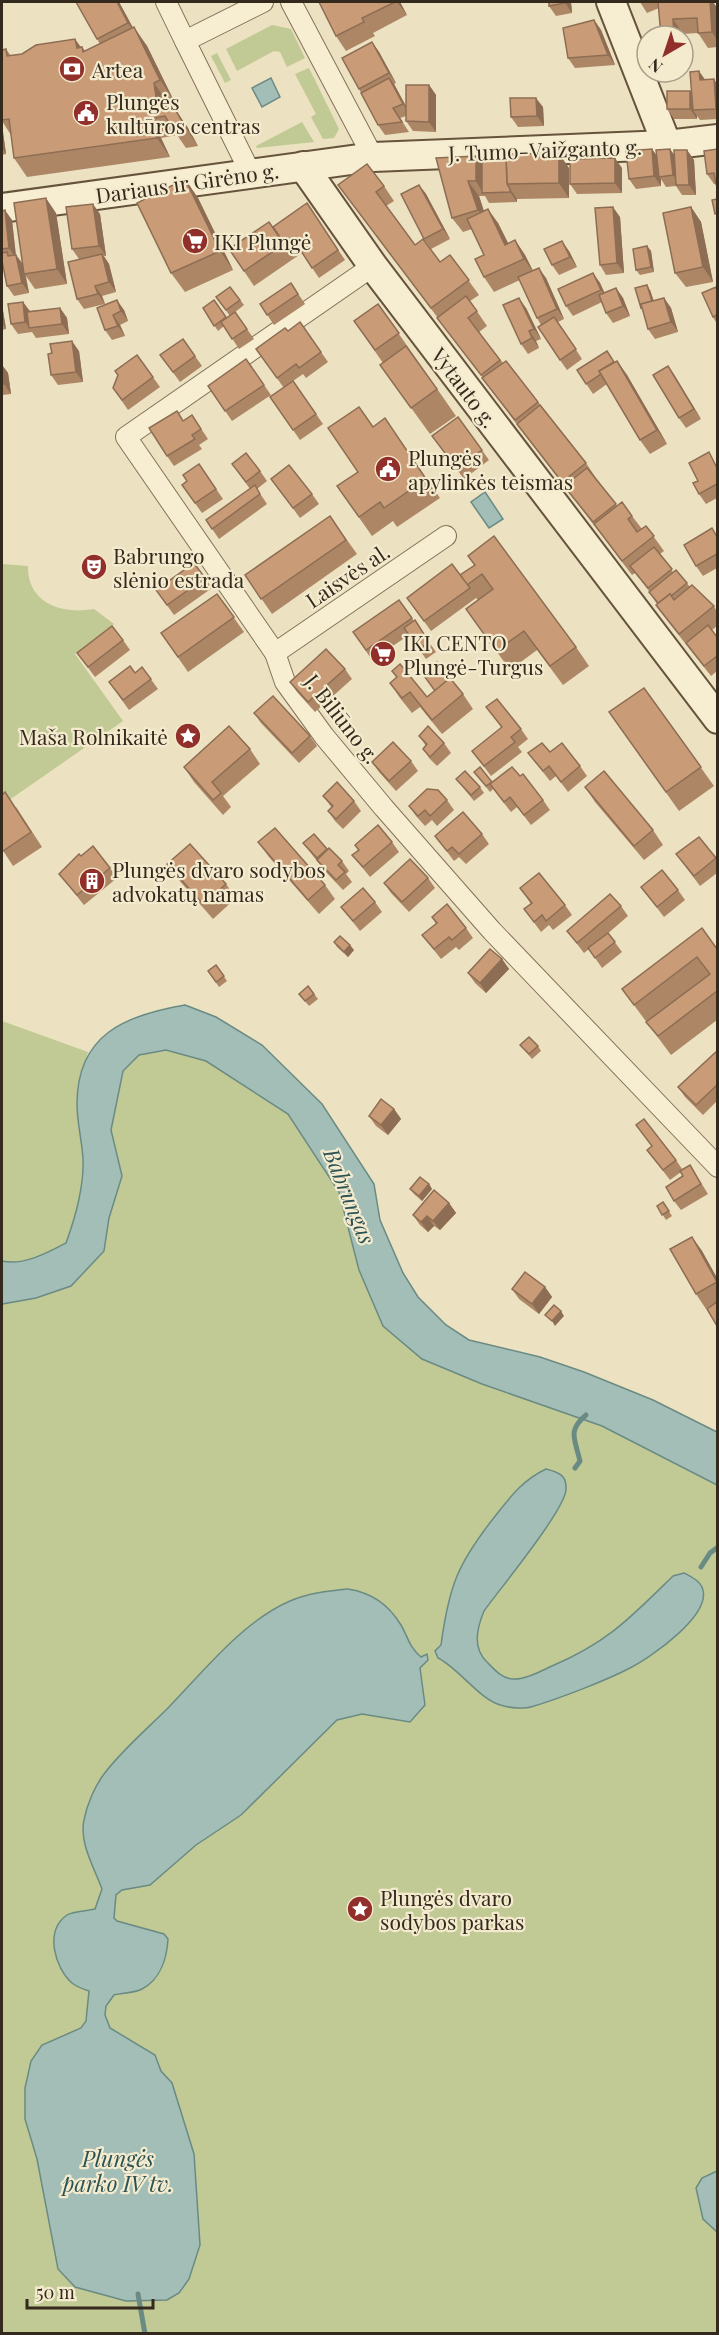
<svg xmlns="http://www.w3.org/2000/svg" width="719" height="2335" viewBox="0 0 719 2335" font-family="'Playfair Display',serif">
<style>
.green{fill:#c1c994}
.water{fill:#a3beb7;stroke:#6a8b84;stroke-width:1.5}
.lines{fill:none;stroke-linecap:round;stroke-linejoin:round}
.stream{stroke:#6a8b84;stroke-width:5}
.street-casing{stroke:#847259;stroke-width:22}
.secondary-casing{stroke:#66533c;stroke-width:32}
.street{stroke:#f7eed2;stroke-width:20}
.secondary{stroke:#f7eed2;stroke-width:28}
.wall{fill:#ad8666}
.shaded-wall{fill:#8d6d53}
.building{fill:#c99c77;stroke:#8d6d53;stroke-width:1.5}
.labels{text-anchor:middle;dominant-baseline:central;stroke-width:4.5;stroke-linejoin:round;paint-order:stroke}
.poi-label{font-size:21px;fill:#34291d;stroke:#f4ebcf;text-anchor:start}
.street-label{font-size:21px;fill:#34291d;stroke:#f4ebcf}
.water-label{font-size:22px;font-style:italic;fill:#2c5353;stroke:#f4ebcf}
</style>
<rect width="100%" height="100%" fill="#ece1c0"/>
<g class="green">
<polygon points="272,25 291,29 305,58 287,67 280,52 274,51 237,71 226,49"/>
<polygon points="217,53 231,80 225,83 211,56"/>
<polygon points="309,68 339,129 334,138 323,139 311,117 316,114 295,74"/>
<polygon points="302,122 314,142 257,148 256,146"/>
<path d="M2,564L28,566C27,603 62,615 94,609L114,624L75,654L123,721L2,805Z"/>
<path d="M2,1021L88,1052L77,1101L83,1159L79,1208L66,1243C47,1253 23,1266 2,1261Z"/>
<polygon points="166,1050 206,1061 288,1114 339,1192 359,1270 422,1359 482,1384 602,1426 717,1485 717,2333 2,2333 2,1304 36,1298 104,1251 109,1218 122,1176 111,1130 123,1071 139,1055"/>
</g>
<g class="water">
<polygon points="271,78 280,97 262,107 252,88"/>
<polygon points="485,492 503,519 489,528 471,502"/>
<path d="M185,1005L216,1017L262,1045L322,1104L374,1184L380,1220L403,1273L418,1297L446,1325L469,1340L540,1357L584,1372L653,1400L717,1432V1485L602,1426L482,1384L422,1359L383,1326L359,1270L339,1192L288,1114L206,1061L166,1050L139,1055L123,1071L111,1130L122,1176L109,1218L104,1251L71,1286L36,1298L2,1304V1261C23,1266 47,1253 66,1243C76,1216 84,1188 83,1159C82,1140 77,1123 77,1104C77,1034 126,1015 185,1005Z"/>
<path d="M546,1469C558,1472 567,1475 566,1489C566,1509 499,1590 484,1611C477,1628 472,1648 487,1662C494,1669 502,1679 513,1679C525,1680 541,1671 552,1666C608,1642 630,1618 673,1576L684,1573C690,1576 699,1580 702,1587C714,1614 650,1658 630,1668C605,1681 558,1699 531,1707C524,1709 512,1708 504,1706C481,1702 460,1669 438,1658L435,1651L441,1645C449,1585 458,1563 496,1515C511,1496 523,1480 546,1469Z"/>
<path d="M348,1589C372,1593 388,1604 401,1625C408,1637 409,1647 421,1657L427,1654L428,1660L420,1668L425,1705L410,1722L362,1714L337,1720L241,1815L196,1845L150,1885L122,1890L116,1895L114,1918L117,1921L164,1934L168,1939C167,1957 161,1979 142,1989C135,1993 122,1993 114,1995L106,2006L105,2015L110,2028L155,2055L161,2071L172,2083L194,2154L200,2245L189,2279L179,2293L167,2300L126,2301L75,2287L58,2269L37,2159L25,2119V2088L31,2061L42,2045L81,2028L86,2021L89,1991C83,1989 77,1987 72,1983C55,1968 44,1931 67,1915C73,1911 87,1911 95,1909L102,1889C94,1867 79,1843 84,1820C87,1804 95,1786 104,1774C122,1750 147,1729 168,1708C203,1672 243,1621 290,1601C309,1593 329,1591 348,1589Z"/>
<polygon points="717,2171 717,2232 703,2219 696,2188 702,2178"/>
</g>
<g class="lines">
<g class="stream">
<path d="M575,1468L580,1461C575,1439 567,1431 586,1415"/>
<polyline points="701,1567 710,1553 718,1547"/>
<polyline points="138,2294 145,2334"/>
</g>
<g class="street-casing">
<g id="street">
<polyline points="166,2 185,41"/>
<polyline points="291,2 373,157"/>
<polyline points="251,174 185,41 263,2"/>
<polyline points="373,266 126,437 275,653 285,682 324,736 384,808 492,931 718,1167"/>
<polyline points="275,653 446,536"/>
</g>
</g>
<g class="secondary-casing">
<g id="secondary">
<polyline points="611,2 667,145"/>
<polyline points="303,166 373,266 718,719"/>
<polyline points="2,208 373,157 667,145 718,139"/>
</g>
</g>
<use href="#street" class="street"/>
<use href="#secondary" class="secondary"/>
</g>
<g class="wall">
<polygon points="119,2 133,28 147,46 173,99 167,102 168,109 175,109 188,128 198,146 186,148 177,135 161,138 170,157 27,177 14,158 11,135 2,121 2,50 6,49 11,56 82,47 85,51 100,44 97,39"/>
<polygon points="319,2 400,2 407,15 373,33 375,36 346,51 336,36"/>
<polygon points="549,2 571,2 572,13 556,16 549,6"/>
<polygon points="640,2 713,2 717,8 717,47 708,48 698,33 683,34 684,50 683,50 683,36 661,36 659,8 647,13"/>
<polygon points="594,20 601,30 615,65 575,68 568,58"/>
<polygon points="372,42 379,52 396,83 394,84 406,106 429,85 436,95 436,132 413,131 406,121 406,116 400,118 409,132 385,135 378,125 359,89"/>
<polygon points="705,80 717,84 717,119 700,120 697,116 697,119 674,119 667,109 690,91 692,94"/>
<polygon points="543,107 544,126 518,127 511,117"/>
<polygon points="2,125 6,154 2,155"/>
<polygon points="652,149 657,156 670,149 674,155 687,150 694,160 696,195 682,195 676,186 666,187 661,179 661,186 636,189 629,179"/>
<polygon points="717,149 717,186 716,184 714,184 707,174"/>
<polygon points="436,158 482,164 569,168 569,198 517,199 517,202 489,203 485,196 479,196 484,211 498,223 508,243 515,240 525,255 533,271 546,278 564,319 558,322 582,359 567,370 560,360 541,325 537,318 520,280 494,292 484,277 484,255 472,229 463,232 452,218"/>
<polygon points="622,168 622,193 577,194 570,184"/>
<polygon points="185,179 198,198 233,270 185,292 171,273"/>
<polygon points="338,185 384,186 394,201 386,206 415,245 440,262 450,255 479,295 470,301 487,326 479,332 503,363 506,361 586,463 596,478 617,506 632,516 642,529 646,526 664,551 660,554 673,572 676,570 690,587 714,606 717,612 717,626 712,630 717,637 717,671 711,676 666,619 656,605 657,604 649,592 649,591 635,573 632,575 493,393 483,378"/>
<polygon points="419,185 426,194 450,239 431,249 424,239"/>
<polygon points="307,203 345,260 319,278 302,253 254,286 229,249 273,227"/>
<polygon points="691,207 701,222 713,282 686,287 675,273"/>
<polygon points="2,211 12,220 16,255 23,264 56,213 67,284 35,289 26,276 29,293 14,296 7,286 2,261"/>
<polygon points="100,214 106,256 104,256 109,264 116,292 102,296 105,304 84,309 77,299 79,259 72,249"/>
<polygon points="620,217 624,273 606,275 600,265"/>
<polygon points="647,246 651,251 654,272 640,275 636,270"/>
<polygon points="569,251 577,267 559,275 552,265"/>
<polygon points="593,273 600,283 604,293 616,288 623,298 630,316 613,323 606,313 602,302 573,316 566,306"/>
<polygon points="291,283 305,304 274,325 260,304"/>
<polygon points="230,287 244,305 230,316 216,297"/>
<polygon points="717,289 717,324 713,317"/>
<polygon points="650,290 654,301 664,298 671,308 678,332 655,339 648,329 643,311 641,308"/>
<polygon points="23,302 30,311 60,308 67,318 69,334 36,338 32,332 18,334 11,324"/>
<polygon points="2,304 6,329 2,330"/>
<polygon points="378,304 456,416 430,434 380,365 383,363 354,321"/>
<polygon points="97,308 124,310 128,321 120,325 125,336 112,340 105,330"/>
<polygon points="203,308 227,318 235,312 254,339 239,349 224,326 218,331"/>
<polygon points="526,308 541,339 536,341 539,348 528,354 521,344"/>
<polygon points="300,322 328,362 306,378 303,374 293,381 323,424 300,440 270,397 284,388 256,349 288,331"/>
<polygon points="183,339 202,366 180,382 160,355"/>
<polygon points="79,351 83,382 58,385 51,375 52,353"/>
<polygon points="137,355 160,387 128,410 113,388"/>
<polygon points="246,359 271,395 232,421 208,386"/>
<polygon points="617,361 627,375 667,444 650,454 640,440 607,384 593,394 577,370 614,362"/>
<polygon points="2,365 8,373 11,394 2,395"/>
<polygon points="668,366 701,419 686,428 679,418"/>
<polygon points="192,415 208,439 199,445 202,449 174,466 167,456 184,420"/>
<polygon points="458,417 489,460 464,479 432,436"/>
<polygon points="385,418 440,498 397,527 393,521 372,536 337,486 358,472 373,427"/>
<polygon points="199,464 223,499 202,513 182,485 187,481"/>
<polygon points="232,464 260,471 267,481 257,489 267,504 219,539 206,520 250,489"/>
<polygon points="717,465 717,498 706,504 699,494 698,481"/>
<polygon points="271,479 312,494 319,504 300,518"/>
<polygon points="330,516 357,554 272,614 245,575"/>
<polygon points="717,536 717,568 703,576 696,566"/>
<polygon points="468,556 576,647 589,666 563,685 537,650 510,670 466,609 478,600 476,598 431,631 407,598 466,584 474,565"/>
<polygon points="194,563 212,588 174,615 156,590"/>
<polygon points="217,594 244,632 188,672 161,633"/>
<polygon points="399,600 436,652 426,659 409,635 372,660 353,632"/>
<polygon points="123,640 130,650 95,677 77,653"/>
<polygon points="142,667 158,689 129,710 109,682 135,673"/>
<polygon points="345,669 352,679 315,712 297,692 290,682"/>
<polygon points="392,671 427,697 435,691 422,673 463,694 473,709 442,734 420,707 412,713 400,698 390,683 397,678"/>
<polygon points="644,688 714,786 679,811 609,712"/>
<polygon points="486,707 521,729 528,739 518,747 522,752 491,776 472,751 502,728"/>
<polygon points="254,713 310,736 317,746 299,763 261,723"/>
<polygon points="419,736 444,743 451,753 437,766 430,759 423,749 426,746"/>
<polygon points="250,749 260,764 223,796 231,807 223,815 194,782 184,767"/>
<polygon points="550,752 580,766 587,776 568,792 556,776 550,781 528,753"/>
<polygon points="411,761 418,771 396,791 379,772 372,762"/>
<polygon points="520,776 543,800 550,810 531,825 517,807 511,812 493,789 490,792 478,777 492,782"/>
<polygon points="456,779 480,787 484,793 474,801"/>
<polygon points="585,787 653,830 663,845 644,860 595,802"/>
<polygon points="323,796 354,801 361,811 343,829 335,821 328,811 332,808"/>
<polygon points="447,800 454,810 437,826 432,820 425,826 416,816 409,806"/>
<polygon points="16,807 42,847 13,866 2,849"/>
<polygon points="482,834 489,844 466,864 459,857 454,861 435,836"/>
<polygon points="699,837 717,860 717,873 700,886 676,854"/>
<polygon points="258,842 325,885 335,899 319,914 269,857"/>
<polygon points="392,842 399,852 370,877 352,855 358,850 355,845"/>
<polygon points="303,843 328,849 342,861 349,871 346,874 352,882 343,890 324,870"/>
<polygon points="167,864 226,884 236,898 213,919 178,879"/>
<polygon points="110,868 117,878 84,905 59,874"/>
<polygon points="428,878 435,888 409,912 391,893 384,883"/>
<polygon points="641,887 678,890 685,900 664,917"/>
<polygon points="520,888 565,905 572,915 553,930 549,925 541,932 524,909 531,904"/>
<polygon points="375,902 382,912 360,931 341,907"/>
<polygon points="621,906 628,916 606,935 608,933 622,952 602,968 589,949 584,953 567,931"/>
<polygon points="432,917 466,928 473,938 459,950 456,947 441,959 422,935 436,924"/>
<polygon points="334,942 354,950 348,957 337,947"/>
<polygon points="717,949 717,1020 671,1055 622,989"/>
<polygon points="502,959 509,969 486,993 475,983 468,973"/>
<polygon points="216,965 227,981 219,987 208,971"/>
<polygon points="308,986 318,999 309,1006 299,994"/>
<polygon points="520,1045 538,1046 541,1051 532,1059"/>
<polygon points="717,1051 717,1101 703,1115 685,1097 678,1087"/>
<polygon points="394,1109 401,1119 388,1135 376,1126 369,1116"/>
<polygon points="636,1125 676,1160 682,1169 690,1165 708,1194 681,1210 674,1201 683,1176 681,1172 670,1180 647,1150 652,1146"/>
<polygon points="429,1184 432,1189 422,1201 414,1194 410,1189"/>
<polygon points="663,1202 672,1216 666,1220 657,1206"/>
<polygon points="449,1203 456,1213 440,1230 434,1226 428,1232 420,1225 413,1215"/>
<polygon points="692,1237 702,1251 717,1278 717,1326 713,1305 706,1309 696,1294"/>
<polygon points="545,1287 552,1297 539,1314 519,1299 512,1289"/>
</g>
<g class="shaded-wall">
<polygon points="117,2 119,2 138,37 128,23"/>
<polygon points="397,2 400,2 407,15"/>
<polygon points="565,2 571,2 572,13 565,3"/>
<polygon points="710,2 713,2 717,8 717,40 712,32"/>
<polygon points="673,19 683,34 684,50 683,48 683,36 674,35"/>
<polygon points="594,20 601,30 615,65 608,55"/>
<polygon points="134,27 147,46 173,99 160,80"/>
<polygon points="75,39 83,50 82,47 95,66 77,48"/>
<polygon points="372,42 379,52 396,83 389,73"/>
<polygon points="699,71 706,81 700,80"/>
<polygon points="389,78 394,84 410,114 403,104"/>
<polygon points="714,79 717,84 717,111 716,109"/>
<polygon points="154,83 167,102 171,124 165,116 158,110"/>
<polygon points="429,85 436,95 436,132 429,122"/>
<polygon points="690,91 697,101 693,110 697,116 697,119 690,109"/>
<polygon points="536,98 543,107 544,126 537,116"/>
<polygon points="175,109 188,128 198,146 185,127"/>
<polygon points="148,119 161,138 170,157 157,138"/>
<polygon points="2,125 6,154 2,148"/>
<polygon points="652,149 659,159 659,177 661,179 661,186 654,176"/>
<polygon points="670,149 677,159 680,185 673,175"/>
<polygon points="687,150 694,160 696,195 689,185"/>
<polygon points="559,153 569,168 569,198 559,183"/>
<polygon points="476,156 487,170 483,193 476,181"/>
<polygon points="615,158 622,168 622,193 615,183"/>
<polygon points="185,179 198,198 233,270 220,251"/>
<polygon points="468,181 479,196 488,224 478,210"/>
<polygon points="419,185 426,194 450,239 443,229"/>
<polygon points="510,189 517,199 517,202 510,192"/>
<polygon points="46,198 56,213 67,284 57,269"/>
<polygon points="93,204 100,214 106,256 99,246"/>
<polygon points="613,207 620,217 624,273 617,263"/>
<polygon points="691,207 701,222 713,282 703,267"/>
<polygon points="488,209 498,223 516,259 505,245"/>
<polygon points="5,210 12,220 16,258 9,248"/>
<polygon points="515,240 525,255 534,273 524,259"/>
<polygon points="562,241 569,251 577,267 570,257"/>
<polygon points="647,246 651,251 654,272 651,267"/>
<polygon points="102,254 109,264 116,292 109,282"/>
<polygon points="16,255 23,265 29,293 22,283"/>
<polygon points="539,268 546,278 564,319 557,309"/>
<polygon points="593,273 600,283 608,300 601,290"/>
<polygon points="647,285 650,290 656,309 653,304"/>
<polygon points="95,286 102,296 105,304 98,294"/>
<polygon points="616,288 623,298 630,316 623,306"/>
<polygon points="519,298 526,308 541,339 534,329"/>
<polygon points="664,298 671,308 678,332 671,322"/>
<polygon points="117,300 124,310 128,321 121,311"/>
<polygon points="23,302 30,312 30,328 25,322"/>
<polygon points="2,304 2,305 6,329 2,323"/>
<polygon points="60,308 67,318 69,334 62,324"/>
<polygon points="113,315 120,325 125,336 118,326"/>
<polygon points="529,331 536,341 539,348 532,338"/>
<polygon points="72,341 79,351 83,382 76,372"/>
<polygon points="617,361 627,375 667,444 657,430"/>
<polygon points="2,365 8,373 11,394 4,384"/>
<polygon points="668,366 675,376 701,419 694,409"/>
<polygon points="350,945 354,950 348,957 344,952"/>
<polygon points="502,959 509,969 486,993 480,983"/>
<polygon points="394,1109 401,1119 388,1135 381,1125"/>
<polygon points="429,1184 432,1189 422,1201 419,1196"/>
<polygon points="449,1203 456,1213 440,1230 433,1221"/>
<polygon points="427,1216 434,1226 428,1232 421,1222"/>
<polygon points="692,1237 702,1251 717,1278 717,1282"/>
<polygon points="545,1287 552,1297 539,1314 532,1304"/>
<polygon points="561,1311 564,1316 555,1326 552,1321"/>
</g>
<g class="building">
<polygon points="76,2 117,2 128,23 97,39"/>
<polygon points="319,2 395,2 362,18 364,22 336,36"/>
<polygon points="549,2 565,2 565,3 549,6"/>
<polygon points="658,2 710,2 712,32 698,33 697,18 673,19 674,35 661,36"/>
<polygon points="594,20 608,55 568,58 563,28"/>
<polygon points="134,27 160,80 154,83 158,110 175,109 185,127 173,129 165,116 148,119 157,138 14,158 9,119 2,120 2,50 6,49 7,56 22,54 36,45 75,39 77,48 82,47 83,52"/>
<polygon points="372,42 389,73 359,89 342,58"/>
<polygon points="699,71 700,80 714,79 716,109 693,110 690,72"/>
<polygon points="389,78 403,104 393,108 402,122 378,125 361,93"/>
<polygon points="406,85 429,85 429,122 406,121"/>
<rect x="667" y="91" width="23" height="18"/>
<polygon points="510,98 536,98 537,116 511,117"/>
<polygon points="652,149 654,176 629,179 626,151"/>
<polygon points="670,149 673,175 659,177 656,150"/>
<polygon points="717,149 717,183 716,184 714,173 707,174 704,151"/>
<polygon points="674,150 687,150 689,185 676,185"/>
<polygon points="559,153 559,183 507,184 506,154"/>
<polygon points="476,156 476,181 468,181 478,210 452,218 436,158"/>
<polygon points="506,158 507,184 510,189 510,192 482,193 482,159"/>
<polygon points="615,158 615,183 570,184 570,159"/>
<polygon points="367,164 384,186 376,192 415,245 423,239 440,262 450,255 469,280 431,308 338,185"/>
<polygon points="185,179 220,251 171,273 137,203"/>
<polygon points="419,185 443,229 424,239 401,194"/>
<polygon points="46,198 57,269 24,274 14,203"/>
<polygon points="717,199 717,213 715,214 712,200"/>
<polygon points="307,203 338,250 312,268 296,243 288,249 273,227"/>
<polygon points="93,204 99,246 72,249 66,207"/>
<polygon points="613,207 617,263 600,265 595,208"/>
<polygon points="691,207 703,267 675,273 663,213"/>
<polygon points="488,209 505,245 515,240 524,259 484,277 475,259 484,255 467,219"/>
<polygon points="5,210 9,248 2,249 2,211"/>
<polygon points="269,222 284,244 244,271 229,249"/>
<polygon points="562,241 570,257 552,265 544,249"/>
<polygon points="647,246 651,267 636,270 633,249"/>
<polygon points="7,252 8,256 16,255 22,283 7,286 2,261 2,253"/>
<polygon points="102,254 109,282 95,286 98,294 77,299 68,262"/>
<polygon points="539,268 557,309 537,318 518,277"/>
<polygon points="593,273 601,290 566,306 558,289"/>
<polygon points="291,283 298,294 267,315 260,304"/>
<polygon points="647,285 652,301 641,304 642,307 641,308 635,288"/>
<polygon points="230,287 240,300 226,310 216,297"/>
<polygon points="716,287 717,291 717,315 713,317 702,293"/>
<polygon points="616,288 623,306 606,313 599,295"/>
<polygon points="466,296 477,311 468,318 500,360 481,375 437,318"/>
<polygon points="519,298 534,329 529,331 532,338 521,344 503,305"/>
<polygon points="664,298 671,322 648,329 641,304"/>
<polygon points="117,300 121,311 113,315 118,326 105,330 97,308"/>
<polygon points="214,300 226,317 214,326 203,308"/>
<polygon points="23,302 25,322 11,324 8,304"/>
<polygon points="378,304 399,333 375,350 354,321"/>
<polygon points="60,308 62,324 29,328 27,312"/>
<polygon points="235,312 247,329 232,339 221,322"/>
<polygon points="554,317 576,349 560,360 538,327"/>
<polygon points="300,322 321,352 299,368 296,364 277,378 256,349 285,328 288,331"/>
<polygon points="183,339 195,356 173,372 160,355"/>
<polygon points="72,341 76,372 51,375 48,354 52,353 50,344"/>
<polygon points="406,346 437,389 411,408 380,365"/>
<polygon points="607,351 614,362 599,371 601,374 586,384 577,370"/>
<polygon points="137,355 153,377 122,400 113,388 118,375 115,371"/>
<polygon points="246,359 264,385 225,411 208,386"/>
<polygon points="506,361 538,402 515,420 482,378"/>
<polygon points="617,361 657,430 640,440 599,371"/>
<polygon points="668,366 694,409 679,418 653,375"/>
<polygon points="2,369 4,384 2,384"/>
<polygon points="293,381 316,414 293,430 270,397"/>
<polygon points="540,405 586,463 562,482 517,424"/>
<polygon points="359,407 373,427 385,418 426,479 384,508 380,502 359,517 337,486 358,472 328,428"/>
<polygon points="177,411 183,421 192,415 201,429 192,435 195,439 167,456 149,428"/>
<polygon points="458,417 482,450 457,469 432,436"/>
<polygon points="709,452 717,468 717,484 699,494 693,483 698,481 689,463"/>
<polygon points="246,453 260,471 246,482 232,464"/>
<polygon points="199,464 216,489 195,503 182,485 187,481 183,475"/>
<polygon points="289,465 312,494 293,508 271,479"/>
<polygon points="587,468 616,504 593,522 564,486"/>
<polygon points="255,485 260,494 212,529 206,520"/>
<polygon points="622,502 632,516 628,519 637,532 646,526 654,536 622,561 594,524"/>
<polygon points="330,516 346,540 261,599 245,575"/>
<polygon points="712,528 717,537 717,554 696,566 684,545"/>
<polygon points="494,536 576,647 550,666 524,631 496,651 466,609 493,589 482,574 467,585 460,575 475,565 468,556"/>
<polygon points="654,547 672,569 648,588 630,566"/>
<polygon points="194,563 205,578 167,605 156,590"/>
<polygon points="452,564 470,588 424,621 407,598"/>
<polygon points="676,570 687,583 671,596 670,594 658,603 649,592"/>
<polygon points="692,585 714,606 679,634 656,605 670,594 674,600"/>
<polygon points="217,594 234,617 178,657 161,633"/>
<polygon points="399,600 412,618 366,650 353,632"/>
<polygon points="415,620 429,642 419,649 404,628"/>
<polygon points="708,625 717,637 717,656 704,666 686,643"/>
<polygon points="112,626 123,640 88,667 77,653"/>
<polygon points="326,649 345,669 308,702 290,682"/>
<polygon points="437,662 450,678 435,691 422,673"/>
<polygon points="400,664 427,697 450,678 463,694 432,720 410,692 402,698 390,683 397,677 392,671"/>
<polygon points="130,666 135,673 142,667 151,679 123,700 109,682"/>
<polygon points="644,688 701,767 666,792 609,712"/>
<polygon points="273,696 310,736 292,753 254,713"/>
<polygon points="497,699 521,729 511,737 515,742 484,766 472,751 502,727 486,707"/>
<polygon points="229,726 250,749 212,782 221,793 213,800 184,767"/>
<polygon points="428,726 444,743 430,757 423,749 427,744 419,736"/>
<polygon points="393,742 411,761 389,781 372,762"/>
<polygon points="542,743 550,752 562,743 580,766 561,782 549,766 543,771 528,753"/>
<polygon points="480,767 492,782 486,786 474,772"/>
<polygon points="512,767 520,776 523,774 543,800 524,815 510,797 504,802 490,784"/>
<polygon points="465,771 480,787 471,795 456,779"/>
<polygon points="604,771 653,830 634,846 585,787"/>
<polygon points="337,782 354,801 336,819 328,811 333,806 323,796"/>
<polygon points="427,789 438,790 447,800 430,816 425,810 418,816 409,806"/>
<polygon points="5,792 31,832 3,851 2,849 2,795"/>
<polygon points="463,812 482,834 459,854 452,847 447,851 435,836"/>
<polygon points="378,825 392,842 363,867 352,855 359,850 355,845"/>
<polygon points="275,828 325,885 308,900 258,842"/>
<polygon points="314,834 327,849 317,858 303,843"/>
<polygon points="699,837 716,858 694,876 676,854"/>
<polygon points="190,844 226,884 203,904 167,864"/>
<polygon points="93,846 110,868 77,895 59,874 79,854 81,856"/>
<polygon points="329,848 342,861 338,865 345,872 336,880 317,860"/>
<polygon points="410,859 428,878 402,902 384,883"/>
<polygon points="662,870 678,890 657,907 641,887"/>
<polygon points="539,873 565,905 546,921 542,915 534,922 524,909 532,903 520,888"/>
<polygon points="363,888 375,902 353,921 341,907"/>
<polygon points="610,894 621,906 577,943 567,931"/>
<polygon points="447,904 466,928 452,940 449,937 434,949 422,935 437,923 432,917"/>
<polygon points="702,928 717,949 717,991 658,1036 646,1022 710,974 697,957 634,1005 622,989"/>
<polygon points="608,933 615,942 595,958 588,948"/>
<polygon points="340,936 350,945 344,952 334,942"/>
<polygon points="490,949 502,959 480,983 468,973"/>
<polygon points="216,965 224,976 216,982 208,971"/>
<polygon points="308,986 314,994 305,1001 299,994"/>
<polygon points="529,1037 538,1046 529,1054 520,1045"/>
<polygon points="717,1051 717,1085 696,1105 678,1087"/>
<polygon points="381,1099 394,1109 381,1125 369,1116"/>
<polygon points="644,1119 676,1160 663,1170 647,1150 652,1146 636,1125"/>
<polygon points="690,1165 701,1184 674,1201 666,1187 683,1176 680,1171"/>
<polygon points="420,1177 429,1184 419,1196 410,1189"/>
<polygon points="434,1190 449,1203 433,1221 427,1216 421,1222 413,1215"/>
<polygon points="663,1202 669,1211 662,1215 657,1206"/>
<polygon points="692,1237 717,1282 696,1294 670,1249"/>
<polygon points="525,1272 545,1287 532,1304 512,1289"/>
<polygon points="717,1302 717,1326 707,1309"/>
<polygon points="554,1305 561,1311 552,1321 545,1315"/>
</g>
<defs>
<g id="bank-disc" transform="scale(1.35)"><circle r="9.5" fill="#912f2b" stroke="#f4ebcf"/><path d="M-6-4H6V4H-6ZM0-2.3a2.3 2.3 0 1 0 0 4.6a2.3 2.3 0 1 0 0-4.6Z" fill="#fff"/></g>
<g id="civic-disc" transform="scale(1.35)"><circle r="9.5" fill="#912f2b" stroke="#f4ebcf"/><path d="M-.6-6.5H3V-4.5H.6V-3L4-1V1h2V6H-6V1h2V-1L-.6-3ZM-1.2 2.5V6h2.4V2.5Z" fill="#fff"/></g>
<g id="supermarket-disc" transform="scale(1.35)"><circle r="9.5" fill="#912f2b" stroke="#f4ebcf"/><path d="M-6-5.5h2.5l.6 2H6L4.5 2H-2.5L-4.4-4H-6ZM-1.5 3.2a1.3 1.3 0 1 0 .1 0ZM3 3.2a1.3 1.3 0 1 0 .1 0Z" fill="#fff"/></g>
<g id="theatre-disc" transform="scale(1.35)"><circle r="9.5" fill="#912f2b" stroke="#f4ebcf"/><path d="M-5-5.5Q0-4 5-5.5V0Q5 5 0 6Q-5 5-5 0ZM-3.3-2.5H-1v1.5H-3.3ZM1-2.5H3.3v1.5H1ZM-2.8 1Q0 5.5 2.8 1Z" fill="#fff"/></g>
<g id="sight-disc" transform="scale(1.35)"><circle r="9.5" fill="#912f2b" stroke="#f4ebcf"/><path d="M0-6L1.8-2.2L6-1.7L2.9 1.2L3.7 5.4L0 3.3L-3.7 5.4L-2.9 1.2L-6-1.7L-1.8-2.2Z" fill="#fff"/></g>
<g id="building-disc" transform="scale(1.35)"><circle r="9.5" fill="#912f2b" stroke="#f4ebcf"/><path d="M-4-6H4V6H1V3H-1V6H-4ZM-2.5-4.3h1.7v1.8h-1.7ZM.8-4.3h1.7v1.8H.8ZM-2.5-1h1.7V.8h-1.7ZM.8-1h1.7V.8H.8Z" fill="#fff"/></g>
</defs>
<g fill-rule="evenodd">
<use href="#bank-disc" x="72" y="69"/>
<use href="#civic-disc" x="86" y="113"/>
<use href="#supermarket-disc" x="195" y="241"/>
<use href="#civic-disc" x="388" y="469"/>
<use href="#theatre-disc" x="94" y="567"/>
<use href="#supermarket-disc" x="383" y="654"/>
<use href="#sight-disc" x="188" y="736"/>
<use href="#building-disc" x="92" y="881"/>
<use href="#sight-disc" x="360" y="1909"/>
</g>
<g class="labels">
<g class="poi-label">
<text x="92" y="69">Artea</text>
<text x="106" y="101">Plungės<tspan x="106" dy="24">kultūros centras</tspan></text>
<text x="214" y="241">IKI Plungė</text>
<text x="408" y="457">Plungės<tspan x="408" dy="24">apylinkės teismas</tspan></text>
<text x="113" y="555">Babrungo<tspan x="113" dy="24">slėnio estrada</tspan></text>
<text x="403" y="642">IKI CENTO<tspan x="403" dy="24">Plungė-Turgus</tspan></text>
<text x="168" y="736" text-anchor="end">Maša Rolnikaitė</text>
<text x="112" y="869">Plungės dvaro sodybos<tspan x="112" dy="24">advokatų namas</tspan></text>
<text x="380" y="1897">Plungės dvaro<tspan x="380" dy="24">sodybos parkas</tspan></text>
</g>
<g class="street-label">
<text transform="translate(545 149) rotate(-2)">J. Tumo-Vaižganto g.</text>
<text transform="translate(187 182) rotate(-8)">Dariaus ir Girėno g.</text>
<text transform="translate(465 387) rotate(53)">Vytauto g.</text>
<text transform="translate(347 575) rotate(-34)">Laisvės al.</text>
<text transform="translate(343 718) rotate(52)">J. Biliūno g.</text>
</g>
<g class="water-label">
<text transform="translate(350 1196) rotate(68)">Babrungas</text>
<text x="118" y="2158">Plungės<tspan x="118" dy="25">parko IV tv.</tspan></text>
</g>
</g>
<rect width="719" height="2335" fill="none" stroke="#34291d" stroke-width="6"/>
<g transform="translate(665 54) rotate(219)"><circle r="28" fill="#f4ebcf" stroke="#a79d88" stroke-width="1.5"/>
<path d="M0-4.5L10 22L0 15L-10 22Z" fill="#912f2b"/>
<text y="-9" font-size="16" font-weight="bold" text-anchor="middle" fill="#34291d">N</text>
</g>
<path d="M27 2299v9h126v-9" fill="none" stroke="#34291d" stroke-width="3"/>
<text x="36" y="2299" font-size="18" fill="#34291d" stroke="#f4ebcf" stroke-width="4.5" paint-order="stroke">50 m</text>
</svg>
